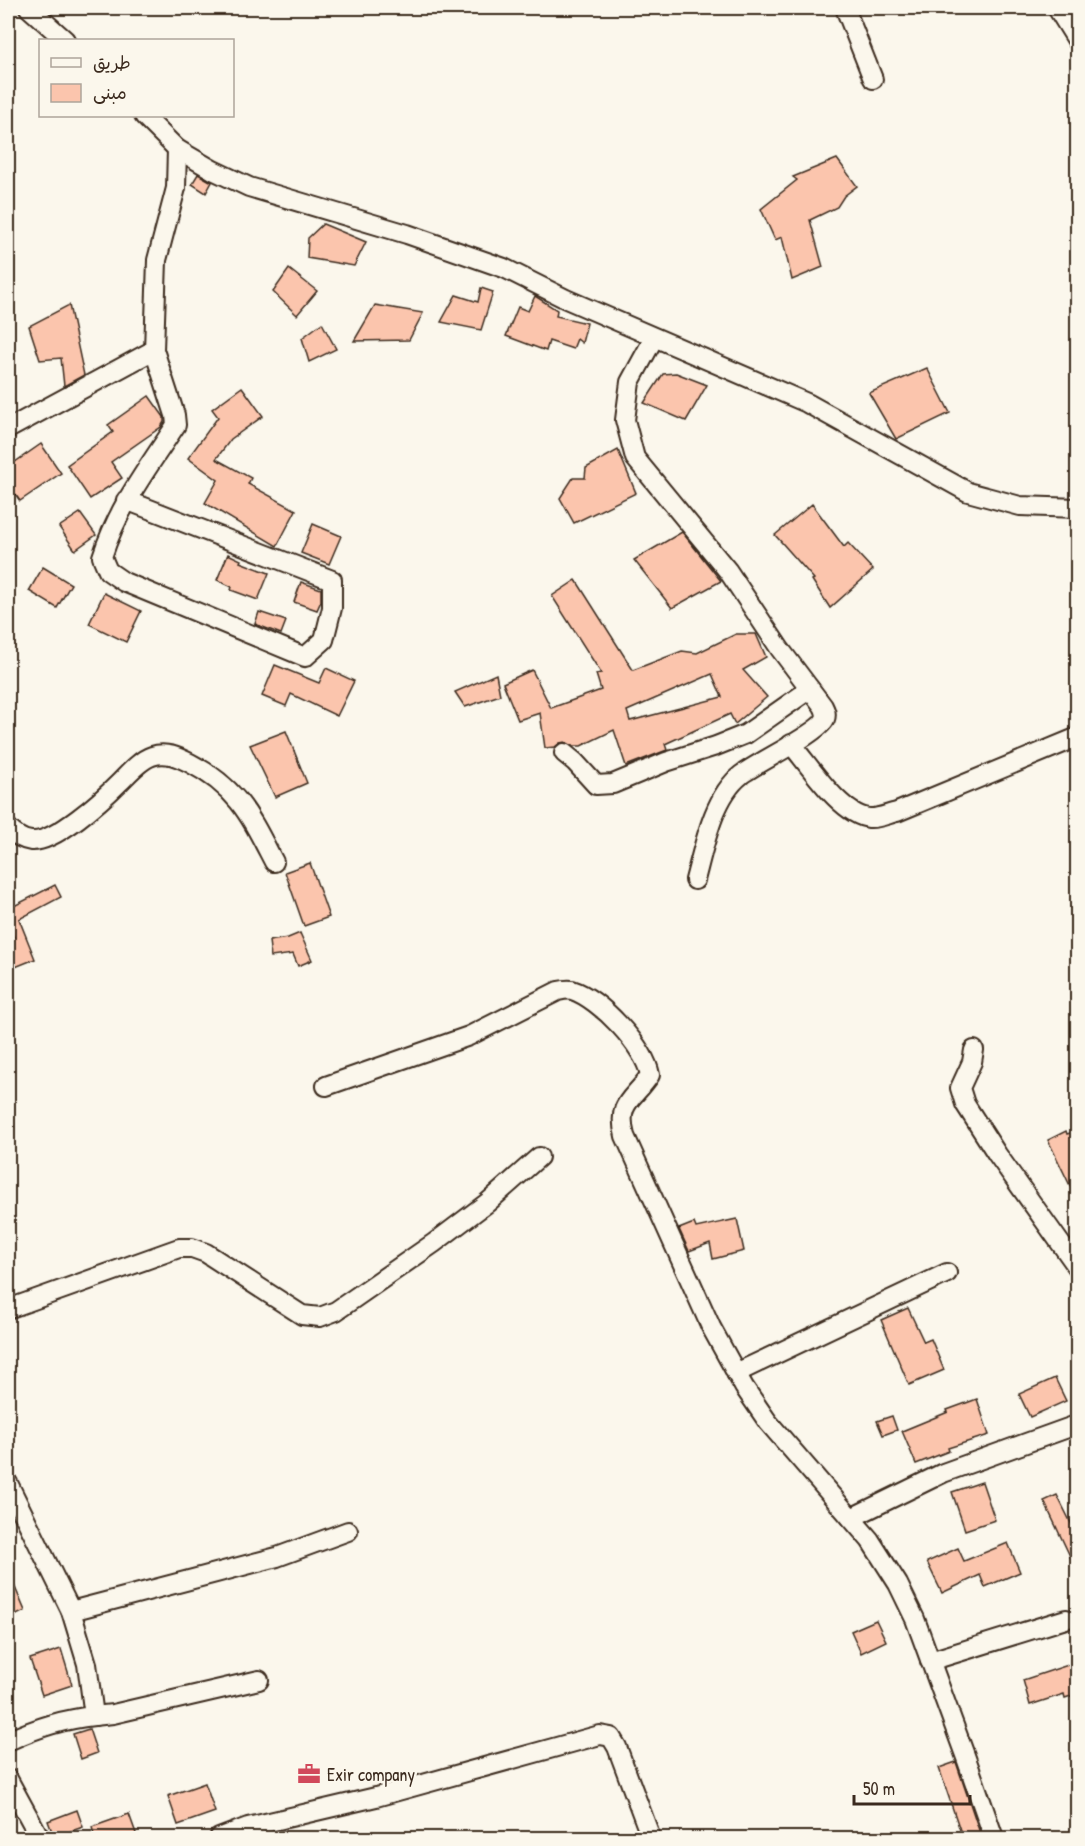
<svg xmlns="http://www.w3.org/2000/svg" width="1085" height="1846" viewBox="0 0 1085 1846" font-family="'Patrick Hand','Playpen Sans Arabic',sans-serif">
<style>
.building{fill:#fbc5ad;stroke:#3b2a1e;stroke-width:1.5;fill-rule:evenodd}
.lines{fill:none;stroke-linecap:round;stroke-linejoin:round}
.street-casing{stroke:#3b2a1e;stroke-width:22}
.street{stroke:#fbf7ec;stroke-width:18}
.labels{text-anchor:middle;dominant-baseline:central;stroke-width:5;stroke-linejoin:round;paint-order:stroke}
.poi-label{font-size:18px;fill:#3b2a1e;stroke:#fbf7ec;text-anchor:start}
</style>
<rect width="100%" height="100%" fill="#fbf7ec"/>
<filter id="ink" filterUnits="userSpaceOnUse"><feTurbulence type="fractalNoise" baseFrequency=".0167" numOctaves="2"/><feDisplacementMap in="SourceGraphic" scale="12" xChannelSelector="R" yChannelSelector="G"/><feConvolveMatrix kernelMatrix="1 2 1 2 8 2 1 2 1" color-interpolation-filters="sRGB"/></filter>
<g filter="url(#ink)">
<g class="building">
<polygon points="837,159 857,186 844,196 837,207 810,220 823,267 792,280 782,237 775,240 761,209 797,180 793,177"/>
<polygon points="198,174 212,182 206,193 192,184"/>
<polygon points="323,224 366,242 354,266 307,258 308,238"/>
<polygon points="289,269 317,291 297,315 273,292"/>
<polygon points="481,288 493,292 481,330 441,322 456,295 478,302"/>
<polygon points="535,296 557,310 556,316 587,323 582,343 577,339 573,349 549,341 546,351 506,336 518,307 528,311"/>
<polygon points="69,305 84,375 64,386 61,358 40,360 29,326"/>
<polygon points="375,305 423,313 409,340 354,341"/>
<polygon points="322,323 336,349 309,362 302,338"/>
<polygon points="927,368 950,413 896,439 869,393"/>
<polygon points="676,373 707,385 686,421 644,403 663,374"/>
<polygon points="242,387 263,416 231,439 216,459 251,478 248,484 296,510 277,546 205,503 218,480 188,458 218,417 212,409"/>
<polygon points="149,396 164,417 164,422 161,427 111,462 122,478 90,499 67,465 113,432 108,425"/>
<polygon points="41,444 61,473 20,501 8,484 8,467"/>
<polygon points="618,450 636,493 574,523 560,498 573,478 585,478 586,468"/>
<polygon points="812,504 844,547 848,543 873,570 830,608 812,580 814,579 775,535"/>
<polygon points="80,513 96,535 75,550 59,527"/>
<polygon points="313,524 341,536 329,564 301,553"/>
<polygon points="682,532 721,581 672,608 634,560"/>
<polygon points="228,554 241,560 240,562 269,573 258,600 231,590 232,587 217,580"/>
<polygon points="43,567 71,584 57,608 29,591"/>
<path d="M576,580L633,670L682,651L697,653L736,634H756L766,657L743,670L767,697L735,724L730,714L665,744L667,750L626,766L614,730L581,746H573L565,742L560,743L555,747L545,748L540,713L518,720L503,683L532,670L551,708L601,690L596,674L601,673L552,596ZM712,674L722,697L630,721L627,711Z"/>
<polygon points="301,582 321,589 321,601 317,610 294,602"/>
<polygon points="104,593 141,611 126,642 89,624"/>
<polygon points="259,612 286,621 281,634 255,624"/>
<polygon points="275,665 319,683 326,668 354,681 337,716 291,694 286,706 262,696"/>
<polygon points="496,674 500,695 465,707 455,692"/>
<polygon points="286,731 307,783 275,797 250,745"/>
<polygon points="310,863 329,917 304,926 285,872"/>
<polygon points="55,885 61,897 19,919 35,959 8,970 8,940 14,937 8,925 8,892 14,906"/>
<polygon points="300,933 312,960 298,966 293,954 271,957 269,941 288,938"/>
<polygon points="1066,1131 1067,1134 1077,1131 1077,1200 1048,1140"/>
<polygon points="737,1219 744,1251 713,1259 710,1243 689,1251 679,1229 694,1223 696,1228"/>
<polygon points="908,1308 924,1342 931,1339 944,1370 909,1385 881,1320"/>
<polygon points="1055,1378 1066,1401 1030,1417 1019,1394"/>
<polygon points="977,1399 989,1435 948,1448 949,1451 916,1464 902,1431 948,1412 947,1410"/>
<polygon points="892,1416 897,1430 883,1435 877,1421"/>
<polygon points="982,1482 995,1520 965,1530 952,1492"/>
<polygon points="1057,1495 1077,1535 1077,1571 1044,1501"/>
<polygon points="1008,1543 1020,1572 985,1587 980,1575 942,1593 927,1562 958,1548 964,1561"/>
<polygon points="8,1571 25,1611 8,1619"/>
<polygon points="876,1620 886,1641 861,1653 851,1631"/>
<polygon points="61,1649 72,1685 42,1695 30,1659"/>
<polygon points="1077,1662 1077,1694 1065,1698 1064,1694 1030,1705 1023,1680"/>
<polygon points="89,1729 97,1753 81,1759 73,1734"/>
<polygon points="956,1762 982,1839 963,1839 939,1768"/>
<polygon points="205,1783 215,1812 178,1825 168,1796"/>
<polygon points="77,1810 83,1827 54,1837 48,1821"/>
<polygon points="129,1814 138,1839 95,1839 92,1827"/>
</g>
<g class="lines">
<g class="street-casing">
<g id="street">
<polyline points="29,8 65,40"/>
<polyline points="845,8 873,79"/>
<polyline points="1057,8 1078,42"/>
<polyline points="144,116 177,149 213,170 249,187 407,234 504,268 566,299 807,403 968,492 1020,506 1078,508"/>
<path d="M654,338L630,382L625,420L635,458L728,571L780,649L823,706C825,710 827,714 825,719C819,733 758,762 741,775C713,797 704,847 695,880"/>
<polyline points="8,429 154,350"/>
<path d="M126,500L332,580V608L324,640L305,657L124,582L108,571L102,557C118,507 147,469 176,425L175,415L154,350L157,260L176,188L177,149"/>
<path d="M791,744C809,765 841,815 869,818C877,819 888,814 897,812L1078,737"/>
<polyline points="564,753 575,762 596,785 613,784 666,762 716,746 746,734 810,689"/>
<path d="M8,828C14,834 21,840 31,841C55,843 103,799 120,782C129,773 140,760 152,756C166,751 178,757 190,763C238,788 250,816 274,862"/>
<polyline points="974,1050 972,1062 960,1088 965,1104 997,1154 1078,1268"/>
<path d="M326,1086L469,1036L558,991C563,990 568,989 572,990C600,999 645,1047 650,1075C634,1100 616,1101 625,1136L711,1327L744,1387L768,1422L870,1540L898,1584L915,1619L966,1758L994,1838"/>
<polyline points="8,1309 179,1248 192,1248 206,1253 302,1315 320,1317 336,1311 434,1243 487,1203 539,1157"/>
<polyline points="736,1373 947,1273"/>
<path d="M8,1483L71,1611L87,1664L94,1716C63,1719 36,1728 8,1741"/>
<polyline points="851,1518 943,1473 1076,1425"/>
<polyline points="71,1611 277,1557 348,1531"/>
<polyline points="930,1661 1066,1619"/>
<polyline points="94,1716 113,1714 259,1680"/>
<polyline points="8,1779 40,1838"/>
<polyline points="219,1838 248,1827 376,1797 600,1735 611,1737 617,1747 651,1838"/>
</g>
</g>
<use href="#street" class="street"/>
</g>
</g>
<defs>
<g id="office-bare" transform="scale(1.8)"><path d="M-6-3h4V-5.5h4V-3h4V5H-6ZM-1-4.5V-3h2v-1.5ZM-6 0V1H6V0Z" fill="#d1495b" stroke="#fbf7ec" stroke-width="2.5" paint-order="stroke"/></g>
</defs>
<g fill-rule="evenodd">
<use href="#office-bare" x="309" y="1774"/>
</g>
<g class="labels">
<g class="poi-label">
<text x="327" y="1774">Exir company</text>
</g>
</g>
<rect width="1085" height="1846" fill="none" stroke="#fbf7ec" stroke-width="30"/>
<rect x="15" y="15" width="1055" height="1816" fill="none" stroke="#3b2a1e" stroke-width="2" filter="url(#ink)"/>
<rect x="39" y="39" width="195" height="78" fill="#fbf7ec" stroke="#aea59a" stroke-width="1.5"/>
<rect x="51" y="58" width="30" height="9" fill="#fbf7ec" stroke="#aea59a" stroke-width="1.5"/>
<text x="93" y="69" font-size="18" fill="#3b2a1e">طريق</text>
<rect x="51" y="84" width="30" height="18" fill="#fbc5ad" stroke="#aea59a" stroke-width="1.5"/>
<text x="93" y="99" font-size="18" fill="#3b2a1e">مبنى</text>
<path d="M854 1795v9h116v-9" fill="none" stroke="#3b2a1e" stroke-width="3"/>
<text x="863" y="1795" font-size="18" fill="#3b2a1e" stroke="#fbf7ec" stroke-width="4.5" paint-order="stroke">50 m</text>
</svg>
